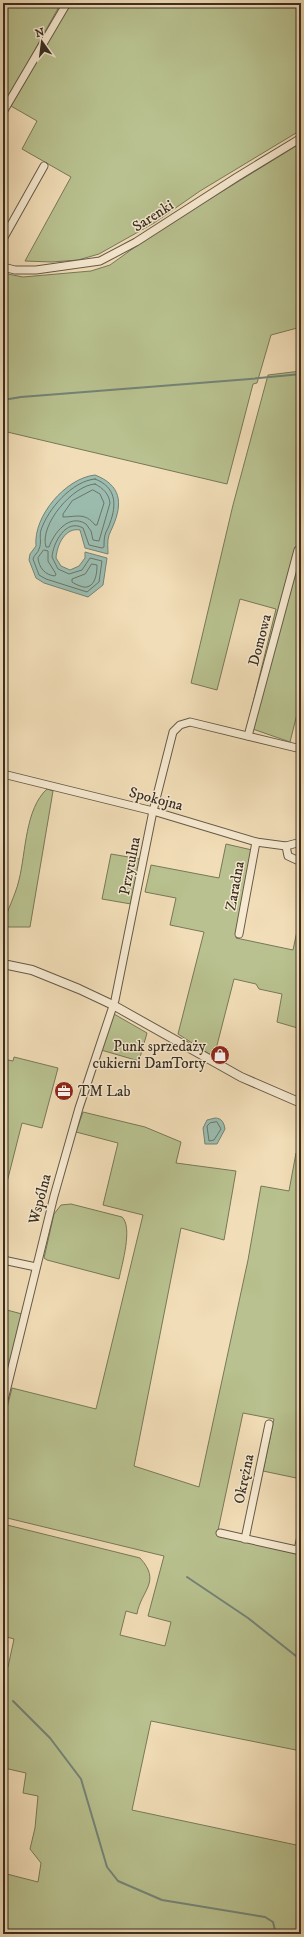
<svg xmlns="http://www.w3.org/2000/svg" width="304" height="1937" viewBox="0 0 304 1937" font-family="'IM FELL DW Pica',serif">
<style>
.green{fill:#b8c18f;stroke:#787859}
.water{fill:#9bbcaf;stroke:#738377}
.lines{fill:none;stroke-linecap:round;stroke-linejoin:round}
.shore{stroke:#6a7569;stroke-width:1}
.stream{stroke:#738377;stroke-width:2}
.minor-casing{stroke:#665a48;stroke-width:9}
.tertiary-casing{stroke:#665a48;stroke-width:10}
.minor{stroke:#f6e9d0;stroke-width:7}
.tertiary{stroke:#f6e9d0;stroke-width:8}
.labels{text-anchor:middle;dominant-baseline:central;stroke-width:3;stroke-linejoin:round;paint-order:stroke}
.street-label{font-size:15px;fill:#382e23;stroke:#f6e9d0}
.poi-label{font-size:15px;fill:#382e23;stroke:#f6e9d0;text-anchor:end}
</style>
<rect width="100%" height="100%" fill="#f1ddb7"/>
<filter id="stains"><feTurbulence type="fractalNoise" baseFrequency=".005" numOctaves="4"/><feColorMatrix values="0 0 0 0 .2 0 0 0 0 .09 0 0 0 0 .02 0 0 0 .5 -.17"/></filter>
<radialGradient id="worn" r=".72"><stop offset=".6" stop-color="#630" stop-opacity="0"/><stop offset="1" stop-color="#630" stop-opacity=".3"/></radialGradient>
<g class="green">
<polygon points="3,3 61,3 3,107"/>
<polygon points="71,3 301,3 301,130 200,191 154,223 99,254 78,260 52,262 25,261 71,177 22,149 37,121 11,106"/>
<polygon points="301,143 301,327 271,335 257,383 253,384 227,484 3,431 3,273 23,277 91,271 110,265 156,232"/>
<polygon points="301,371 301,711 298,710 290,742 247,727 276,609 240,599 217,690 191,683 233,505 268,375"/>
<path d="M47,789L53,791L30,927H3C7,909 15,897 19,880C26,852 25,809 47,789Z"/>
<polygon points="226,844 252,850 236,938 293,950 301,912 301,1029 277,1022 282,994 259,989 256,984 234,979 214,1057 178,1034 204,932 170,925 176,898 145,892 151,865 219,878"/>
<polygon points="111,854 140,859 131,904 102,899"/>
<polygon points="114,1014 147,1033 139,1061 101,1050"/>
<polygon points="14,1057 58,1068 42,1128 22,1123 5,1190 3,1189 3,1059 13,1061"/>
<path d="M83,1112L145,1127L181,1142L176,1163L236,1171L224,1240L181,1228L134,1466L199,1487L248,1260L261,1186L289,1191L296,1153L301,1154V1479L263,1471L274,1419L243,1413L217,1535L301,1555V1751L151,1721L132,1810L301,1846V1934H3V1873L38,1882L41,1863L30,1849L35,1828L38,1796L23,1793L26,1773L4,1768L3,1773V1666L8,1667L14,1639L3,1636V1524L140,1558C162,1582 141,1590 137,1614L126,1611L120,1635L165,1646L171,1622L148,1616L164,1556L3,1517V1424L12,1388L96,1409L143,1215L103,1205L118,1143L76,1132Z"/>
<path d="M71,1204L122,1217C133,1227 122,1264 119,1279L47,1260L44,1258L54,1214L61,1205Z"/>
<polygon points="3,1309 22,1314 3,1390"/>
</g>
<g class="water">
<path d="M95,475C121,485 123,503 113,526C112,529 110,532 109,535C107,541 108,548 108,554L85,548L80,530C65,527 57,545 56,558L61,566L70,570L79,566L85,558V552L107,558L103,585L88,597L44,583L36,578L29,560L30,554L36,546C33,516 66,478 95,475Z"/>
<path d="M215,1118C222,1118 224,1123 225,1129L217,1144H205L203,1128L207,1120Z"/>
</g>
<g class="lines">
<g class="shore">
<path d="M95,479C116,487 117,504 110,523C109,527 106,531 105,535C104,539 104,543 104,547L102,548L89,545L83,528C66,518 53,543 52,557L58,569L69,574L82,570L90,558L102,561L99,582L87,592L46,579L39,575L33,559C34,555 38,553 39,549C42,543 39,537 41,530C48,509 72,481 95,479Z"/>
<path d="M95,484C103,488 109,494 110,503L99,541L93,540L91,531L86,524C69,513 54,533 49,547H46C39,525 73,485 95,484Z"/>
<path d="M93,490L100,494L104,503L97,525H95C85,512 76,517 63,517V514L72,501Z"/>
<path d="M44,550L48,551V561L56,574L55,576C45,575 39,568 38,558Z"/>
<path d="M92,564L97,565C97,572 96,585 87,587C83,588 75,584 72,582V579L85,574Z"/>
<polygon points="217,1122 221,1129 214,1140 209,1141 207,1126 210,1123"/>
</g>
<g class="stream">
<polyline points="3,400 21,397 250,379 301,374"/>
<polyline points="187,1577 248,1618 301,1660"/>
<polyline points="13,1701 50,1738 81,1779 107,1867 118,1881 162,1900 265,1917 273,1922 276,1934"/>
</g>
<g class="minor-casing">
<g id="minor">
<polyline points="3,112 67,3"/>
<polyline points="3,239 44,166"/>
<polyline points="3,267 15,270 36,270 100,261 136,242 237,177 301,138"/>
<polyline points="248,736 298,550"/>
<polyline points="3,774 153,811 256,842 286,846 301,842"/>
<polyline points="286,846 288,856 301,862"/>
<polyline points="239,934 256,842"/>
<polyline points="3,1260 36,1267"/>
<polyline points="3,1404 54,1196 79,1108 115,1000 153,811 173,732 180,725 190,722 301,749"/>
<polyline points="220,1533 301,1551"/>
<polyline points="245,1539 269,1424"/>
<polyline points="298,1550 301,1536"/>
</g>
</g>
<g class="tertiary-casing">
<polyline id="tertiary" points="3,964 32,970 79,989 113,1005 241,1077 301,1103"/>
</g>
<use href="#minor" class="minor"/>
<use href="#tertiary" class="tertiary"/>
</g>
<defs>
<g id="shop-disc" transform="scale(1)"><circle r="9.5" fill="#8f2418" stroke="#f6e9d0"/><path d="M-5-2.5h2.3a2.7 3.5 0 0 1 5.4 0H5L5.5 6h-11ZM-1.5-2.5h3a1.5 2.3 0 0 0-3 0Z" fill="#fff"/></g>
<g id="office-disc" transform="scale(1)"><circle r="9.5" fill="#8f2418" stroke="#f6e9d0"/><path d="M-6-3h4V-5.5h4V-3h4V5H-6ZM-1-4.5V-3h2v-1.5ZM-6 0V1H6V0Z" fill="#fff"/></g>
</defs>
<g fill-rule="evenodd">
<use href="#shop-disc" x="220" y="1055"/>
<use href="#office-disc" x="64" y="1091"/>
</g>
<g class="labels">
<g class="street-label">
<text transform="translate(153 216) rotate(-33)">Sarenki</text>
<text transform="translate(260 640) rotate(-75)">Domowa</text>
<text transform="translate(156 799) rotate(15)">Spokojna</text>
<text transform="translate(130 866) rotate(-79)">Przytulna</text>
<text transform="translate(235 886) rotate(-80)">Zaradna</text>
<text transform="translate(40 1199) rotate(-75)">Wspólna</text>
<text transform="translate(244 1479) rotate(-78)">Okrężna</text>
</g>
<g class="poi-label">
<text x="206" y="1046">Punk sprzedaży<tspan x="206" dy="17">cukierni DamTorty</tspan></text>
<text x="78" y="1091" text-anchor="start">TM Lab</text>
</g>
</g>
<rect width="304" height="1937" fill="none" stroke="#f1ddb7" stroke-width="16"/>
<rect x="4" y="4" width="296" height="1929" fill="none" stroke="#382e23" stroke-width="2"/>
<rect x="8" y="8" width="288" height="1921" fill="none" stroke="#382e23"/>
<g transform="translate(42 42) rotate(346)" stroke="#f6e9d0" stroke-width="3" paint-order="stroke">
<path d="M0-3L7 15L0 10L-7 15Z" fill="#382e23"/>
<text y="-6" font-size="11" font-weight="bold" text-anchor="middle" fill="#382e23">N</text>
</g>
<rect width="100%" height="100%" filter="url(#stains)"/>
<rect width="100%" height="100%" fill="url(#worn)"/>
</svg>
